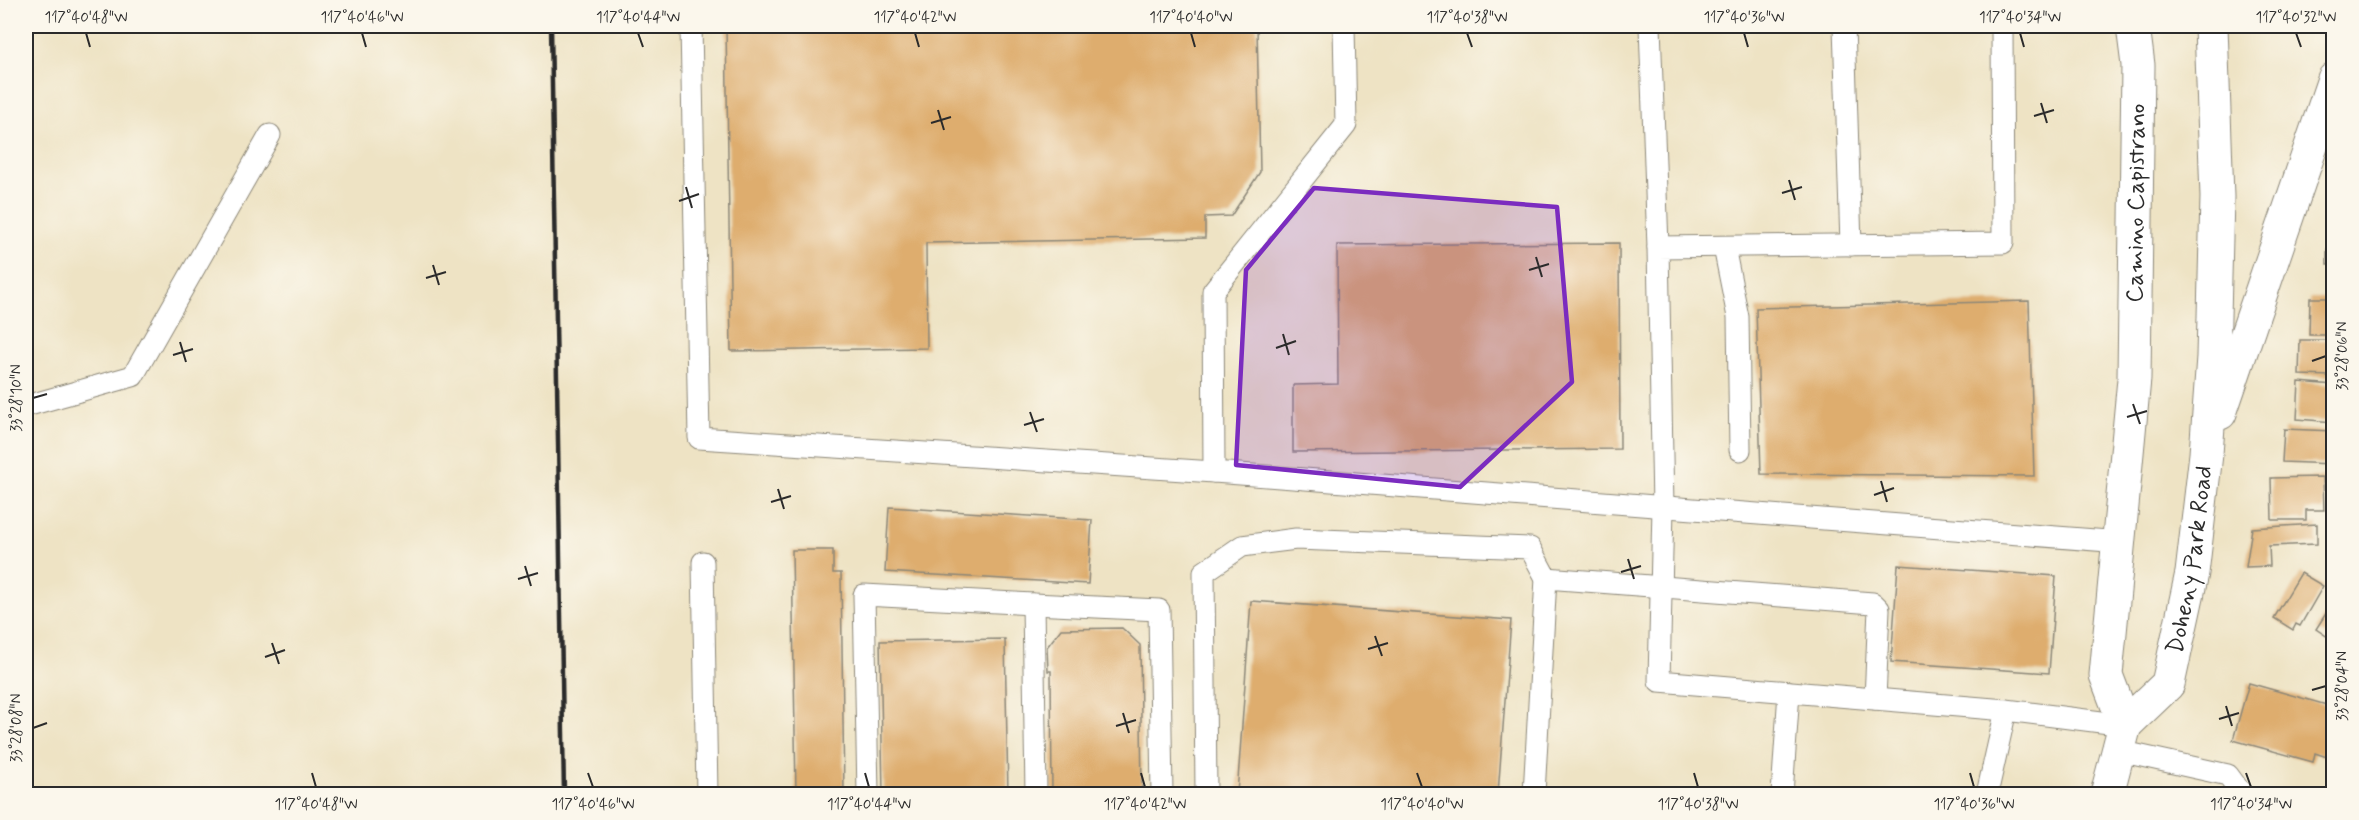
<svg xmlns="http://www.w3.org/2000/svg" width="2359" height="820" viewBox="0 0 2359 820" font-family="Mynerve,sans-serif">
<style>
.building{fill:#dead6e}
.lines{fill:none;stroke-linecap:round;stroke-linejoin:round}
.service-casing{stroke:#8c8778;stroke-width:23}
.secondary-casing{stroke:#8c8778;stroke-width:35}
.service{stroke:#fff;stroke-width:21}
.secondary{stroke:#fff;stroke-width:33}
.rail{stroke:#2b2b2b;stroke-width:4.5}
.marked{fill:#7b2cbf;fill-opacity:0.2;stroke:#7b2cbf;stroke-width:4.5;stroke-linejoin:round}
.ticks{fill:none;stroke:#2b2b2b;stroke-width:2}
.labels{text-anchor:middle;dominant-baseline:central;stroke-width:4.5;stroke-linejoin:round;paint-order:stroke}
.street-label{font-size:24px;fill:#2b2b2b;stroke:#fbf7ec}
.neatline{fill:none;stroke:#2b2b2b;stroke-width:2}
.ticks-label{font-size:15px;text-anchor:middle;fill:#2b2b2b}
</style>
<rect width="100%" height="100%" fill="#fbf7ec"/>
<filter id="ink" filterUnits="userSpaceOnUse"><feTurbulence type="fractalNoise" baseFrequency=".0167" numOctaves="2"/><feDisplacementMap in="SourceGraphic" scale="12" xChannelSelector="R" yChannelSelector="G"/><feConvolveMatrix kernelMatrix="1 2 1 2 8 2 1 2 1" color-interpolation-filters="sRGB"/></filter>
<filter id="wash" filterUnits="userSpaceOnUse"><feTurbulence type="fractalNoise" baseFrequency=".008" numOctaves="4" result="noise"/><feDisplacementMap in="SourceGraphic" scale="24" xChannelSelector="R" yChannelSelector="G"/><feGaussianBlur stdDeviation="1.35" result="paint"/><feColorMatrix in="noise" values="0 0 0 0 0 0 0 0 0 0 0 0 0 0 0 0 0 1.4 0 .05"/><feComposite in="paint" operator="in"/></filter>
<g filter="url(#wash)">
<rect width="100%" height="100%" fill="#eee3c4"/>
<g id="blocks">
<g class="building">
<polygon points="726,26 1257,26 1260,172 1231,216 1205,217 1205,238 926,243 927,348 731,351"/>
<polygon points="1619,243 1620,449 1293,452 1293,385 1338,384 1337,245"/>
<rect x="2327" y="249" width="7" height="16"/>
<polygon points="2310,298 2334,298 2334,335 2309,335"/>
<polygon points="2029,301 2034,476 1761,474 1756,308"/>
<polygon points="2300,340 2334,340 2334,376 2299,375"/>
<polygon points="2299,382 2334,385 2334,422 2297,419"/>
<polygon points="2284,429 2334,431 2334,464 2282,462"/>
<polygon points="2323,477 2324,510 2306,510 2306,520 2272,520 2271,478"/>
<polygon points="889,507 1092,520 1088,584 885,572"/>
<polygon points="2317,524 2317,544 2269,546 2270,566 2246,567 2252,528"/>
<polygon points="792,550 833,550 833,573 841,573 844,794 796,794"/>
<polygon points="1898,565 2056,576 2049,673 1891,662"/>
<polygon points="2301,573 2323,586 2300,626 2296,624 2293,630 2274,618"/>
<polygon points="1251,601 1511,620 1498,794 1237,794"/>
<polygon points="2334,601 2334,641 2316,629"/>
<polygon points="1122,628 1140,645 1142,794 1052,794 1051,671 1048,671 1047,647 1061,629"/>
<polygon points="1005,639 1008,794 883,794 880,641"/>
<polygon points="2249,683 2334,707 2334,746 2330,758 2315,753 2313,762 2233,740"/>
</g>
</g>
</g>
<g filter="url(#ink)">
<use href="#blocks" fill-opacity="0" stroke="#8c8778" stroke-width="1.5"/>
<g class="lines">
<g class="service-casing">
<g id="service">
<polyline points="691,26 699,438 1214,472"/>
<polyline points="1344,26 1346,125 1213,291 1214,472 2121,542"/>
<polyline points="1650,26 1658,247"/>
<polyline points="1844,26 1851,245"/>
<polyline points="2002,26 2003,243 1658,247 1663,507 1659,681 2006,710 2125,725"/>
<polyline points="1724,247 1738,317 1740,450"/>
<polyline points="26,406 133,376 270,135"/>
<polyline points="703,562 707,794"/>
<polyline points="1033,604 1159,610 1162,794"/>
<polyline points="2119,751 2228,775 2242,794"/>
<polyline points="868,794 864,595 1033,604 1036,794"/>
<polyline points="1206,794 1204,572 1242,546 1296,539 1530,548 1546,578"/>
<polyline points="1534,794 1546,578 1873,603 1879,609 1875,699"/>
<polyline points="1782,794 1789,692"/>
<polyline points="1987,794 2006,710"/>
</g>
</g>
<g class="secondary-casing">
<g id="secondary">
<polyline points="2220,413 2334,79"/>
<path id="s1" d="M2125,725L2168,684L2192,573L2206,454L2213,357L2217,197L2211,26"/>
<path id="s2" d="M2107,794L2125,725L2106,675L2134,379L2138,65L2133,26"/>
</g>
</g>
<use href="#service" class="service"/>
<use href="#secondary" class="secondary"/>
<polyline class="rail" points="551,26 564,794"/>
</g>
</g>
<path class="marked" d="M1314,188L1557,207L1572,382L1460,487L1236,465L1246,270Z"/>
<path class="ticks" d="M86,33L90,47M362,33L366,47M638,33L643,47M915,33L919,47M1191,33L1195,47M1467,33L1472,47M1744,33L1748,47M2020,33L2024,47M2296,33L2301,47M2041,103L2047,123M938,110L944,130M2034,116L2054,110M931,123L951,117M1789,180L1795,200M686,187L692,208M1782,193L1802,187M679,201L699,194M1536,257L1542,277M433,265L439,285M1529,270L1549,264M426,278L446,272M1283,334L1289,355M180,342L186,362M1276,348L1296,341M173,355L193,349M2312,361L2326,356M33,398L47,394M2133,404L2140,424M1030,412L1037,432M2127,417L2147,411M1024,425L1044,419M1881,481L1887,502M778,489L784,509M1874,495L1894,488M771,502L791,496M1628,559L1634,579M525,566L531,586M1621,572L1641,566M518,579L538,573M1375,636L1382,656M272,643L279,664M1368,649L1388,643M265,657L285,650M2312,690L2326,686M2226,706L2232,726M1123,713L1129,733M2219,719L2239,713M1116,726L1136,720M33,728L47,723M312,773L316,787M588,773L593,787M865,773L869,787M1141,773L1145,787M1417,773L1422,787M1694,773L1698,787M1970,773L1974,787M2246,773L2251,787"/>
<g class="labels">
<g class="street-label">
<text stroke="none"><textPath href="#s2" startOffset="598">Camino Capistrano</textPath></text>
<text stroke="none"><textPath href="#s1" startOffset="186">Doheny Park Road</textPath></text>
</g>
</g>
<rect width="2359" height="820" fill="none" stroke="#fbf7ec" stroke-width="66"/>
<rect x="33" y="33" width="2293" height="754" class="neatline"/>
<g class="ticks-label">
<text x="86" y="22">117°40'48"W</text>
<text x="362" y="22">117°40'46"W</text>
<text x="638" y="22">117°40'44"W</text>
<text x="915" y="22">117°40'42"W</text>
<text x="1191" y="22">117°40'40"W</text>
<text x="1467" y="22">117°40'38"W</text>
<text x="1744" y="22">117°40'36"W</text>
<text x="2020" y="22">117°40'34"W</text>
<text x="2296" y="22">117°40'32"W</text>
<text transform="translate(2342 356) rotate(-90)" y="5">33°28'06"N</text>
<text transform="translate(16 398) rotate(-90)" y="5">33°28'10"N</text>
<text transform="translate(2342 686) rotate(-90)" y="5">33°28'04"N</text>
<text transform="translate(16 728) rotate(-90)" y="5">33°28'08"N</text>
<text x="316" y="809">117°40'48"W</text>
<text x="593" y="809">117°40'46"W</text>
<text x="869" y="809">117°40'44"W</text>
<text x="1145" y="809">117°40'42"W</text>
<text x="1422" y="809">117°40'40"W</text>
<text x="1698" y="809">117°40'38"W</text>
<text x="1974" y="809">117°40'36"W</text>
<text x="2251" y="809">117°40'34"W</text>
</g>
</svg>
